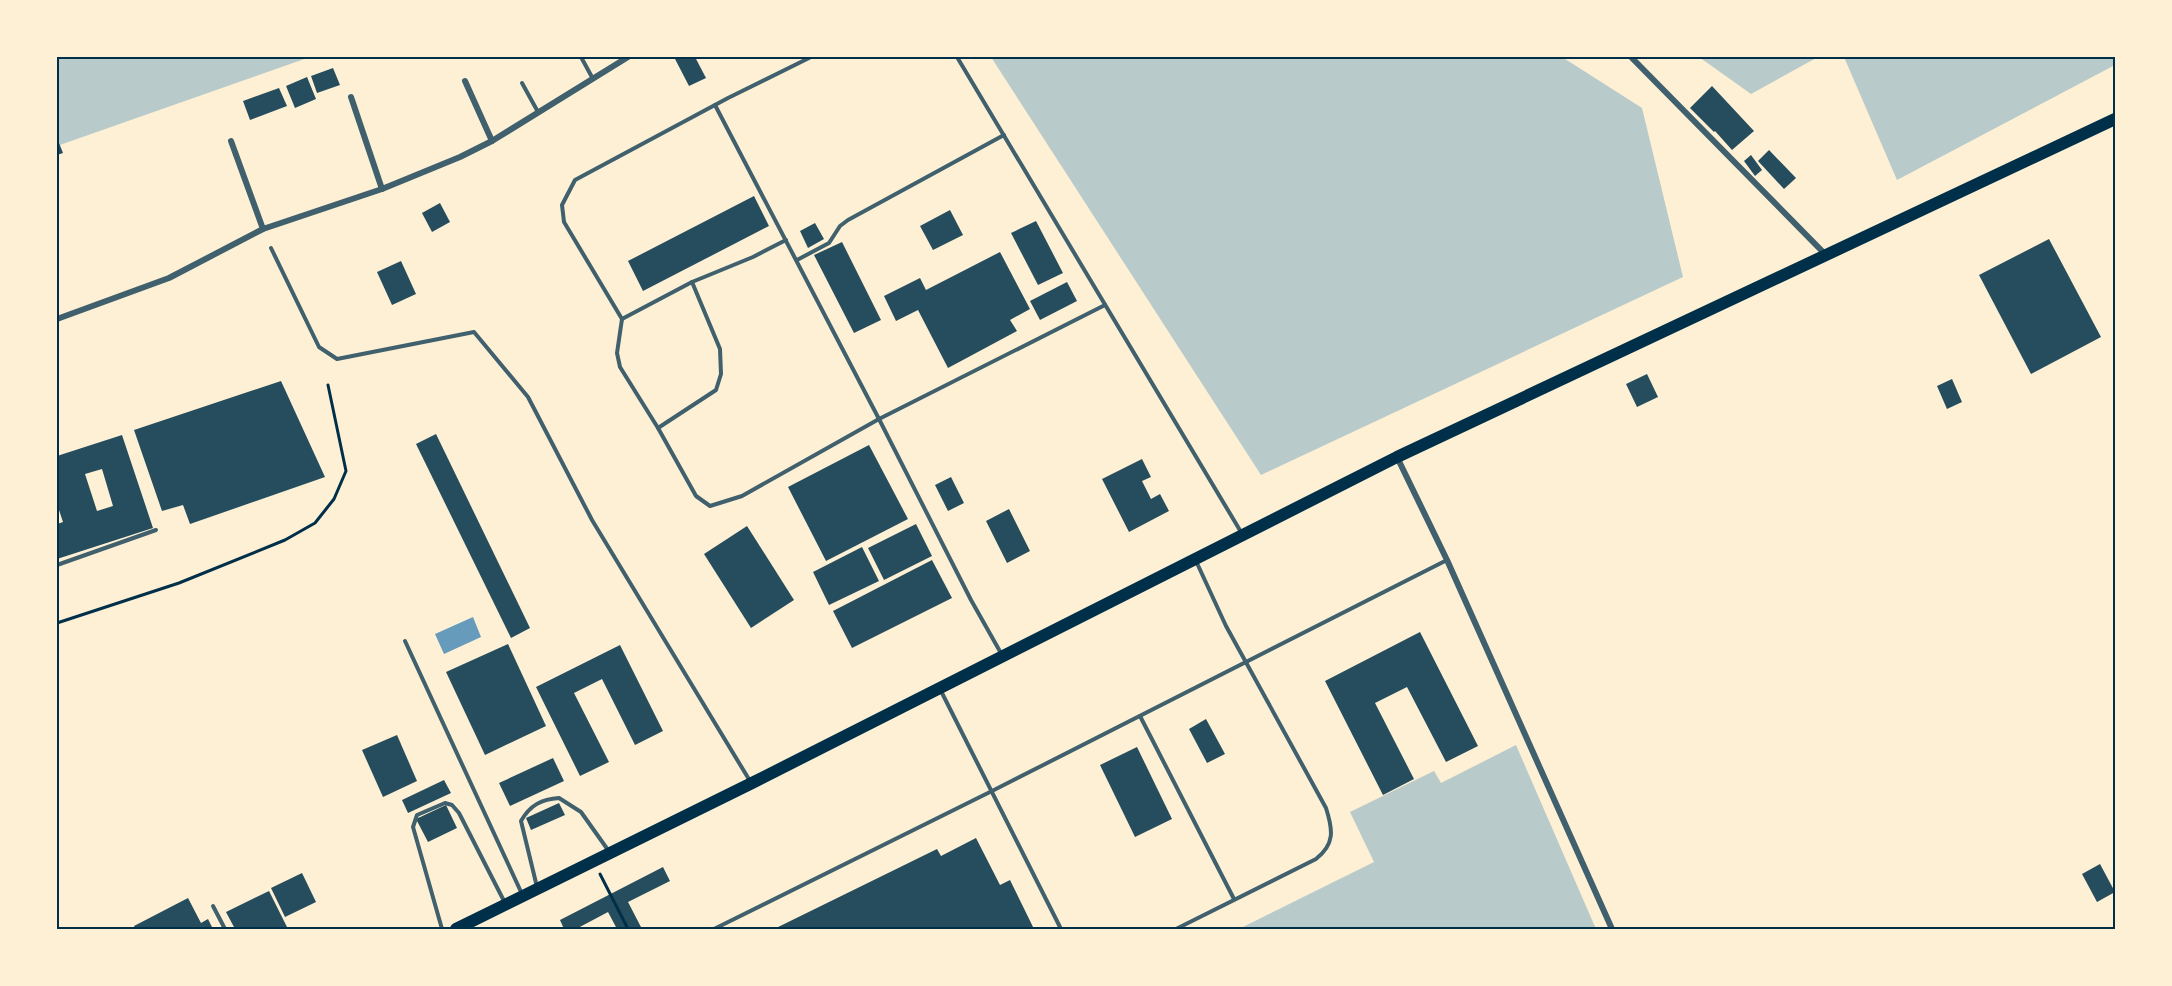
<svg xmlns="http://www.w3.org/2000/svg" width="2172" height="986" viewBox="0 0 2172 986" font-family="'Alegreya Sans',sans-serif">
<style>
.green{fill:#b9caca}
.water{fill:#669bbc}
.building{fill:#264d5e;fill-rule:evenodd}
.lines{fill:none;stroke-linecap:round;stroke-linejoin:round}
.path{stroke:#003049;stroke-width:3}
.service{stroke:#3f606c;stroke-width:4}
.minor{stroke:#3f606c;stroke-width:6}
.primary{stroke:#003049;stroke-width:12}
.neatline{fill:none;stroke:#003049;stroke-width:2}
</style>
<rect width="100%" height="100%" fill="#fdf0d5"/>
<g class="green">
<polygon points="57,57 310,57 57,146"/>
<polygon points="991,57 1562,57 1642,108 1683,277 1261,475"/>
<polygon points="1699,57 1818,57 1751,94"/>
<polygon points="1844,57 2115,57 2115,65 1897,180"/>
<polygon points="1516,745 1596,929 1239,929 1374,862 1350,812 1434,771 1441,783"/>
</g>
<polygon class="water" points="473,617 481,637 444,654 435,634"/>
<g class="building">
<polygon points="674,57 695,57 706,78 689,86"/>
<polygon points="333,68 340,85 317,93 311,76"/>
<polygon points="307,77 316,99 295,108 286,86"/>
<polygon points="1712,86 1754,131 1732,150 1715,131 1714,132 1690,108"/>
<polygon points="279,88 287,106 250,120 243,101"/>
<polygon points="57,138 63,153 57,155"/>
<polygon points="1769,150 1796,178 1784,189 1758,161"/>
<polygon points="1751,155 1762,170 1755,176 1744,161"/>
<polygon points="754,196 769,226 643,291 628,261"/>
<polygon points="440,203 450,222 432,232 422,213"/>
<polygon points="950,210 963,235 933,250 920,226"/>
<polygon points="1036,221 1063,273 1038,285 1011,233"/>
<polygon points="815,223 824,239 808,248 800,231"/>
<polygon points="2049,239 2101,337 2031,374 1979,275"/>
<polygon points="842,242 881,320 854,333 814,255"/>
<polygon points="1000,252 1030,309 1010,320 1017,331 948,368 918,310 896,321 884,296 920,278 926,290"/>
<polygon points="401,261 416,294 392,305 377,272"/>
<polygon points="1067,282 1077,301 1040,320 1030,301"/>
<polygon points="1647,374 1658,397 1637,407 1626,384"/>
<polygon points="1952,379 1962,402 1947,409 1937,386"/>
<polygon points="281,381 325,477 190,524 183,505 162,511 134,430"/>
<polygon points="436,434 530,628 511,638 416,444"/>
<path d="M122,435L153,528L57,559V524L63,522L57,504V456ZM102,469L113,506L97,511L85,474Z"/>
<polygon points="869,445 908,519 826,561 788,487"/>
<polygon points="1142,459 1151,477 1142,481 1151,499 1160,494 1169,511 1129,532 1102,479"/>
<polygon points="951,477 964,503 948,511 935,485"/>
<polygon points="1009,509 1030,551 1007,563 986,521"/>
<polygon points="916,524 932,556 884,580 868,548"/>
<polygon points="747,526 794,600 751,628 704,554"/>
<polygon points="862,547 879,581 829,605 813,572"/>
<polygon points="932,560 952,598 852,648 833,611"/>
<polygon points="1420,632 1478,746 1446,762 1407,687 1375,703 1414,779 1383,795 1325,681"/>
<polygon points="508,644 546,726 485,755 446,672"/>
<polygon points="620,645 663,731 635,745 602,679 574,693 609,762 580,776 536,687"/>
<polygon points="1206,719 1225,754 1207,763 1189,729"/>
<polygon points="397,735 417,781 383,797 362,750"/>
<polygon points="1137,747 1172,819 1135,837 1100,765"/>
<polygon points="553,758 564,781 510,806 499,783"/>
<polygon points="444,780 451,793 408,813 402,800"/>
<polygon points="559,803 565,815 531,830 526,818"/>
<polygon points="446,805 457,828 428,842 416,819"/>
<polygon points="976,838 1000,885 1010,880 1034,929 774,929 937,849 941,856"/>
<polygon points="2100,864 2115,892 2097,902 2082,874"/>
<polygon points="663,867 670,881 628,902 642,929 617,929 608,912 576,929 564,929 560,920"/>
<polygon points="302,873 316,902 285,917 271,888"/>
<polygon points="269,891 288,929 235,929 226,912"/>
<polygon points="188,898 201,923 208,919 213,929 135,929 134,926"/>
</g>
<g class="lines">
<g class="path">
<polyline points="57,623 179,583 285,540 315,523 334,499 346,471 328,385"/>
<polyline points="600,874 628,929"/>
</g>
<g class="service">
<polyline points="581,57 593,79"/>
<polyline points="811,57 728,98 575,180 562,205 564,222 622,319 617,353 620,367 658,428 696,496 710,506 742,496 879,419 1105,305"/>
<polyline points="957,57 1241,532"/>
<polyline points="522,83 538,112"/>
<polyline points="715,105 879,419 971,600 1002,655"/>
<polyline points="271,248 319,347 337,359 474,332 528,397 592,520 750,781"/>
<polyline points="797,260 829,243 840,226 848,220 1004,135"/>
<polyline points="622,319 692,282 753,257 786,240"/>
<polyline points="658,428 716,390 721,374 720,349 692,282"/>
<polyline points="57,565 156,530"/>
<polyline points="405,641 522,894"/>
<polyline points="941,691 1061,929"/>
<polyline points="1140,716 1234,899"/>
<path d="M537,887L521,821C530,805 542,799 559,798L581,812L608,850"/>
<polyline points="213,906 225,929"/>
<polyline points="442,929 413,827 417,815 445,803 452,805 459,813 504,901"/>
<polyline points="714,929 992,791 1447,560"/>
<path d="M1176,929L1316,859C1335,844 1333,830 1326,808L1226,626L1196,561"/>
</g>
<g class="minor">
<polyline points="1631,57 1826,255"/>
<polyline points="465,81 492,141"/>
<polyline points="351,97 382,189"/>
<polyline points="231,141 263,229"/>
<polyline points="57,319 169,278 263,229 382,189 460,157 492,141 628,57"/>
<polyline points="1397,457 1447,560 1612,929"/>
</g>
<polyline class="primary" points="456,929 752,783 1397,457 2115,119"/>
</g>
<rect width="2172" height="986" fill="none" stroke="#fdf0d5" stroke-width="117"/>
<rect x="58" y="58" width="2056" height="870" class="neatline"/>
</svg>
